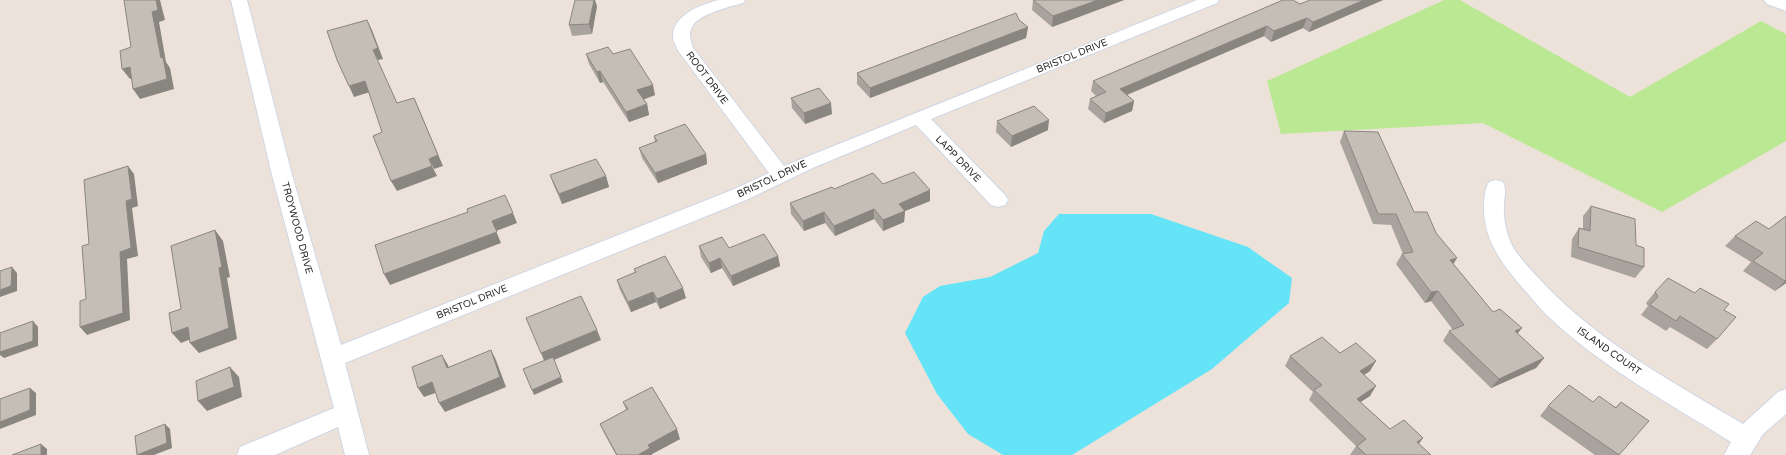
<svg xmlns="http://www.w3.org/2000/svg" width="1786" height="455" viewBox="0 0 1786 455" font-family="'Varela Round',sans-serif">
<style>
.green{fill:#bbe892}
.water{fill:#65e4f7}
.lines{fill:none;stroke-linecap:round;stroke-linejoin:round}
.minor-casing{stroke:#cfd6e4;stroke-width:2}
.secondary-casing{stroke:#cfd6e4;stroke-width:2}
.minor{fill:#fff;fill-rule:evenodd}
.secondary{fill:#fff;fill-rule:evenodd}
.wall{fill:#a9a39d}
.shaded-wall{fill:#89857f}
.building{fill:#c4beb6;stroke:#89857f}
.labels{text-anchor:middle;dominant-baseline:central;stroke-width:3;stroke-linejoin:round;paint-order:stroke}
.street-label{font-size:10px;fill:#292929;stroke:#fff}
</style>
<rect width="100%" height="100%" fill="#ede2da"/>
<polygon class="green" points="1444,0 1460,0 1630,97 1761,21 1786,34 1786,141 1662,212 1483,123 1281,134 1267,81"/>
<polygon class="water" points="1059,214 1151,214 1248,247 1292,278 1289,303 1212,369 1072,455 1003,455 968,434 937,394 905,333 923,297 940,286 990,277 1038,253 1044,231"/>
<g class="lines">
<g class="minor-casing">
<g id="minor">
<path d="M231,0H247L292,175L341,345L732,190L769,173L677,49C676,45 673,41 673,37C672,15 702,4 719,0C727,0 737,0 745,0L743,3C729,7 698,14 692,27C688,34 691,41 693,48L784,166L1197,0H1219L1217,3L931,119L1005,195L1008,200L1005,205L998,207L991,205L916,125L815,167L746,200L345,363L369,455H345L338,427L275,455H237L240,447L334,408L272,175Z"/>
<path d="M1496,180L1503,182C1507,190 1504,197 1504,206C1503,220 1507,237 1514,249C1523,262 1535,274 1546,286C1602,344 1674,383 1743,424L1778,392L1786,389V414L1763,434L1750,455H1724L1731,442C1671,404 1603,368 1551,319C1543,312 1536,303 1529,295C1507,270 1486,246 1484,212C1484,202 1484,190 1489,182Z"/>
</g>
</g>
<g class="secondary-casing">
<polygon id="secondary" points="1764,0 1786,0 1786,11 1767,4"/>
</g>
<use href="#minor" class="minor"/>
<use href="#secondary" class="secondary"/>
</g>
<g class="wall">
<polygon points="1033,0 1124,0 1052,27 1032,10"/>
<polygon points="1383,0 1309,32 1303,28 1271,42 1264,36 1127,95 1134,101 1132,111 1104,123 1088,109 1090,99 1096,96 1091,91 1093,81 1300,4"/>
<polygon points="597,6 592,34 572,36 569,25"/>
<polygon points="1019,20 1028,27 1026,38 870,98 857,84 857,73"/>
<polygon points="586,54 613,54 655,95 643,99 647,104 649,115 629,122 603,82 600,83 589,64"/>
<polygon points="791,98 832,114 805,124 792,108"/>
<polygon points="997,121 1048,130 1011,147 996,132"/>
<polygon points="1344,131 1414,212 1436,233 1453,264 1493,312 1544,358 1536,368 1491,388 1443,341 1449,331 1453,330 1431,301 1425,303 1396,264 1402,254 1403,254 1391,225 1373,224 1340,142"/>
<polygon points="654,136 706,154 707,164 658,183 642,158 639,148 655,142"/>
<polygon points="550,175 606,176 609,187 562,204 554,186"/>
<polygon points="883,184 930,201 905,211 904,222 883,231 874,219 835,236 825,223 804,231 791,214 790,203 834,189"/>
<polygon points="1591,206 1636,245 1644,267 1635,278 1571,257 1572,239 1579,228 1583,229 1583,216"/>
<polygon points="1786,216 1786,283 1775,291 1743,271 1751,262 1725,246 1735,236 1769,229"/>
<polygon points="699,246 729,248 778,256 780,266 733,286 722,268 711,273 701,257"/>
<polygon points="634,269 686,298 660,309 656,302 631,312 620,290 617,280 635,273"/>
<polygon points="1655,292 1724,310 1717,339 1707,349 1670,327 1666,331 1641,315 1648,306 1646,303"/>
<polygon points="1340,353 1370,371 1364,375 1370,396 1360,402 1390,429 1419,444 1431,455 1350,455 1356,446 1309,400 1313,392 1285,366 1290,356"/>
<polygon points="623,402 680,439 652,454 652,455 616,455 604,433 600,424 626,410"/>
<polygon points="1593,402 1616,407 1621,402 1619,455 1595,455 1540,416 1548,406"/>
</g>
<g class="shaded-wall">
<polygon points="156,0 160,0 165,20 159,22 166,62 170,68 174,89 140,99 133,89 161,58 152,12"/>
<polygon points="594,0 595,0 597,6 592,34 589,24"/>
<polygon points="1098,0 1124,0 1052,27 1053,16"/>
<polygon points="1364,0 1383,0 1309,32 1313,22"/>
<polygon points="1307,18 1303,28 1271,42 1274,31"/>
<polygon points="367,20 372,30 383,59 378,60 373,50"/>
<polygon points="1267,26 1264,36 1117,99 1120,89"/>
<polygon points="1028,27 1026,38 870,98 870,88"/>
<polygon points="130,67 137,77 130,79 122,69"/>
<polygon points="600,71 603,82 600,83 597,72"/>
<polygon points="365,81 370,92 354,97 349,86"/>
<polygon points="653,85 655,95 640,101 637,90"/>
<polygon points="414,98 443,166 434,169 429,159"/>
<polygon points="1134,101 1132,111 1104,123 1106,113"/>
<polygon points="831,103 832,114 805,124 804,113"/>
<polygon points="647,104 649,115 629,122 626,112"/>
<polygon points="1049,120 1048,130 1011,147 1012,136"/>
<polygon points="706,154 707,164 658,183 655,173"/>
<polygon points="128,166 134,174 138,206 132,208 138,256 127,259 130,320 87,335 80,327 120,252 126,201"/>
<polygon points="432,166 437,176 397,191 391,181"/>
<polygon points="606,176 609,187 562,204 559,194"/>
<polygon points="930,190 930,201 905,211 904,222 883,231 883,220 899,204"/>
<polygon points="874,209 874,219 835,236 834,226"/>
<polygon points="824,212 825,223 804,231 803,221"/>
<polygon points="513,213 517,223 496,231 501,243 390,285 384,274 492,221"/>
<polygon points="215,230 223,241 230,277 227,278 237,339 199,353 190,343 219,268"/>
<polygon points="778,256 780,266 733,286 731,276"/>
<polygon points="720,258 722,268 711,273 709,263"/>
<polygon points="1457,258 1451,268 1450,260"/>
<polygon points="12,267 17,273 17,291 0,297 0,290"/>
<polygon points="1786,280 1786,283 1775,291"/>
<polygon points="683,288 686,298 660,309 657,299"/>
<polygon points="1438,291 1431,301 1425,303 1431,292"/>
<polygon points="653,292 656,302 631,312 628,302"/>
<polygon points="33,321 38,327 38,346 4,358 0,355 0,352"/>
<polygon points="188,327 196,337 181,343 172,333"/>
<polygon points="1522,328 1514,338 1515,331"/>
<polygon points="597,330 601,340 554,360 563,382 534,395 532,390 545,363 541,353"/>
<polygon points="491,350 496,360 506,387 445,412 439,403"/>
<polygon points="442,355 448,365 452,378 447,368"/>
<polygon points="1544,358 1536,368 1491,388 1499,379"/>
<polygon points="1376,361 1370,371 1354,381 1360,371"/>
<polygon points="230,367 239,377 242,397 207,411 198,401"/>
<polygon points="432,382 438,392 424,397 418,388"/>
<polygon points="1376,386 1370,396 1350,409 1357,399"/>
<polygon points="30,388 36,393 36,415 0,429 0,422"/>
<polygon points="165,424 170,429 172,448 154,455 137,455"/>
<polygon points="677,429 680,439 652,454 652,455 637,455 648,445"/>
<polygon points="1423,438 1416,448 1417,442"/>
<polygon points="41,444 47,449 47,455 41,455"/>
</g>
<g class="building">
<polygon points="124,0 156,0 158,10 152,12 161,58 163,57 167,79 133,89 130,67 122,69 120,51 131,47"/>
<polygon points="575,0 594,0 589,24 569,25"/>
<polygon points="1033,0 1098,0 1053,16"/>
<polygon points="1283,0 1293,0 1300,4 1310,0 1364,0 1313,22 1307,18 1274,31 1267,26 1120,89 1134,101 1106,113 1090,99 1106,92 1093,81"/>
<polygon points="1016,13 1019,20 1028,27 870,88 857,73"/>
<polygon points="367,20 378,48 373,50 397,103 414,98 438,155 429,159 432,166 391,181 373,136 382,132 365,81 349,86 337,60 327,31"/>
<polygon points="608,47 613,54 630,49 653,85 637,90 647,104 626,112 600,71 597,72 586,54"/>
<polygon points="819,88 831,103 804,113 791,98"/>
<polygon points="1034,106 1049,120 1012,136 997,121"/>
<polygon points="685,124 706,154 655,173 639,148 657,141 654,136"/>
<polygon points="1344,131 1378,132 1414,212 1427,212 1436,233 1457,258 1450,260 1493,312 1500,309 1522,328 1515,331 1544,358 1499,379 1449,331 1464,325 1438,291 1431,292 1402,254 1413,252 1396,214 1378,214"/>
<polygon points="596,159 606,176 559,194 550,175"/>
<polygon points="128,166 132,199 126,201 131,248 120,252 123,313 80,327 80,301 86,299 82,246 89,244 84,180"/>
<polygon points="914,172 930,190 899,204 905,211 883,220 874,209 834,226 824,212 803,221 790,203 832,187 834,189 873,173 883,184"/>
<polygon points="505,195 513,213 492,221 497,232 384,274 375,245 468,212 467,209"/>
<polygon points="1591,206 1635,219 1636,245 1644,248 1644,267 1578,247 1579,228 1590,231"/>
<polygon points="1786,216 1786,280 1785,281 1753,261 1763,253 1735,236 1756,221 1769,229"/>
<polygon points="215,230 222,267 219,268 229,328 190,343 188,327 172,333 169,313 181,309 171,246"/>
<polygon points="764,234 778,256 731,276 720,258 709,263 699,246 722,237 729,248"/>
<polygon points="665,256 683,288 657,299 653,292 628,302 617,280 636,272 634,269"/>
<polygon points="12,267 11,286 0,290 0,271"/>
<polygon points="1668,278 1695,293 1700,288 1729,304 1724,310 1736,317 1717,339 1680,316 1676,321 1650,305 1658,297 1655,292"/>
<polygon points="581,296 597,330 541,353 526,318"/>
<polygon points="33,321 33,341 0,352 0,333"/>
<polygon points="1322,337 1340,353 1356,343 1376,361 1360,371 1376,386 1357,399 1390,429 1404,420 1423,438 1417,442 1431,455 1366,455 1357,446 1366,439 1314,390 1322,385 1290,356"/>
<polygon points="491,350 500,377 439,403 432,382 418,388 412,367 442,355 447,368"/>
<polygon points="553,357 561,377 532,390 523,369"/>
<polygon points="230,367 234,387 198,401 196,381"/>
<polygon points="1569,385 1593,402 1599,396 1616,408 1621,402 1649,421 1619,455 1548,406"/>
<polygon points="652,387 677,429 648,445 650,448 638,455 617,455 600,424 628,409 623,402"/>
<polygon points="30,388 30,410 0,422 0,399"/>
<polygon points="165,424 167,443 137,455 135,436"/>
<polygon points="41,444 41,455 12,455"/>
</g>
<g class="labels">
<g class="street-label">
<text transform="translate(1072 56) rotate(-22)">BRISTOL DRIVE</text>
<text transform="translate(707 78) rotate(53)">ROOT DRIVE</text>
<text transform="translate(958 159) rotate(46)">LAPP DRIVE</text>
<text transform="translate(772 179) rotate(-25)">BRISTOL DRIVE</text>
<text transform="translate(297 228) rotate(75)">TROYWOOD DRIVE</text>
<text transform="translate(472 302) rotate(-22)">BRISTOL DRIVE</text>
<text transform="translate(1609 351) rotate(35)">ISLAND COURT</text>
</g>
</g>
</svg>
